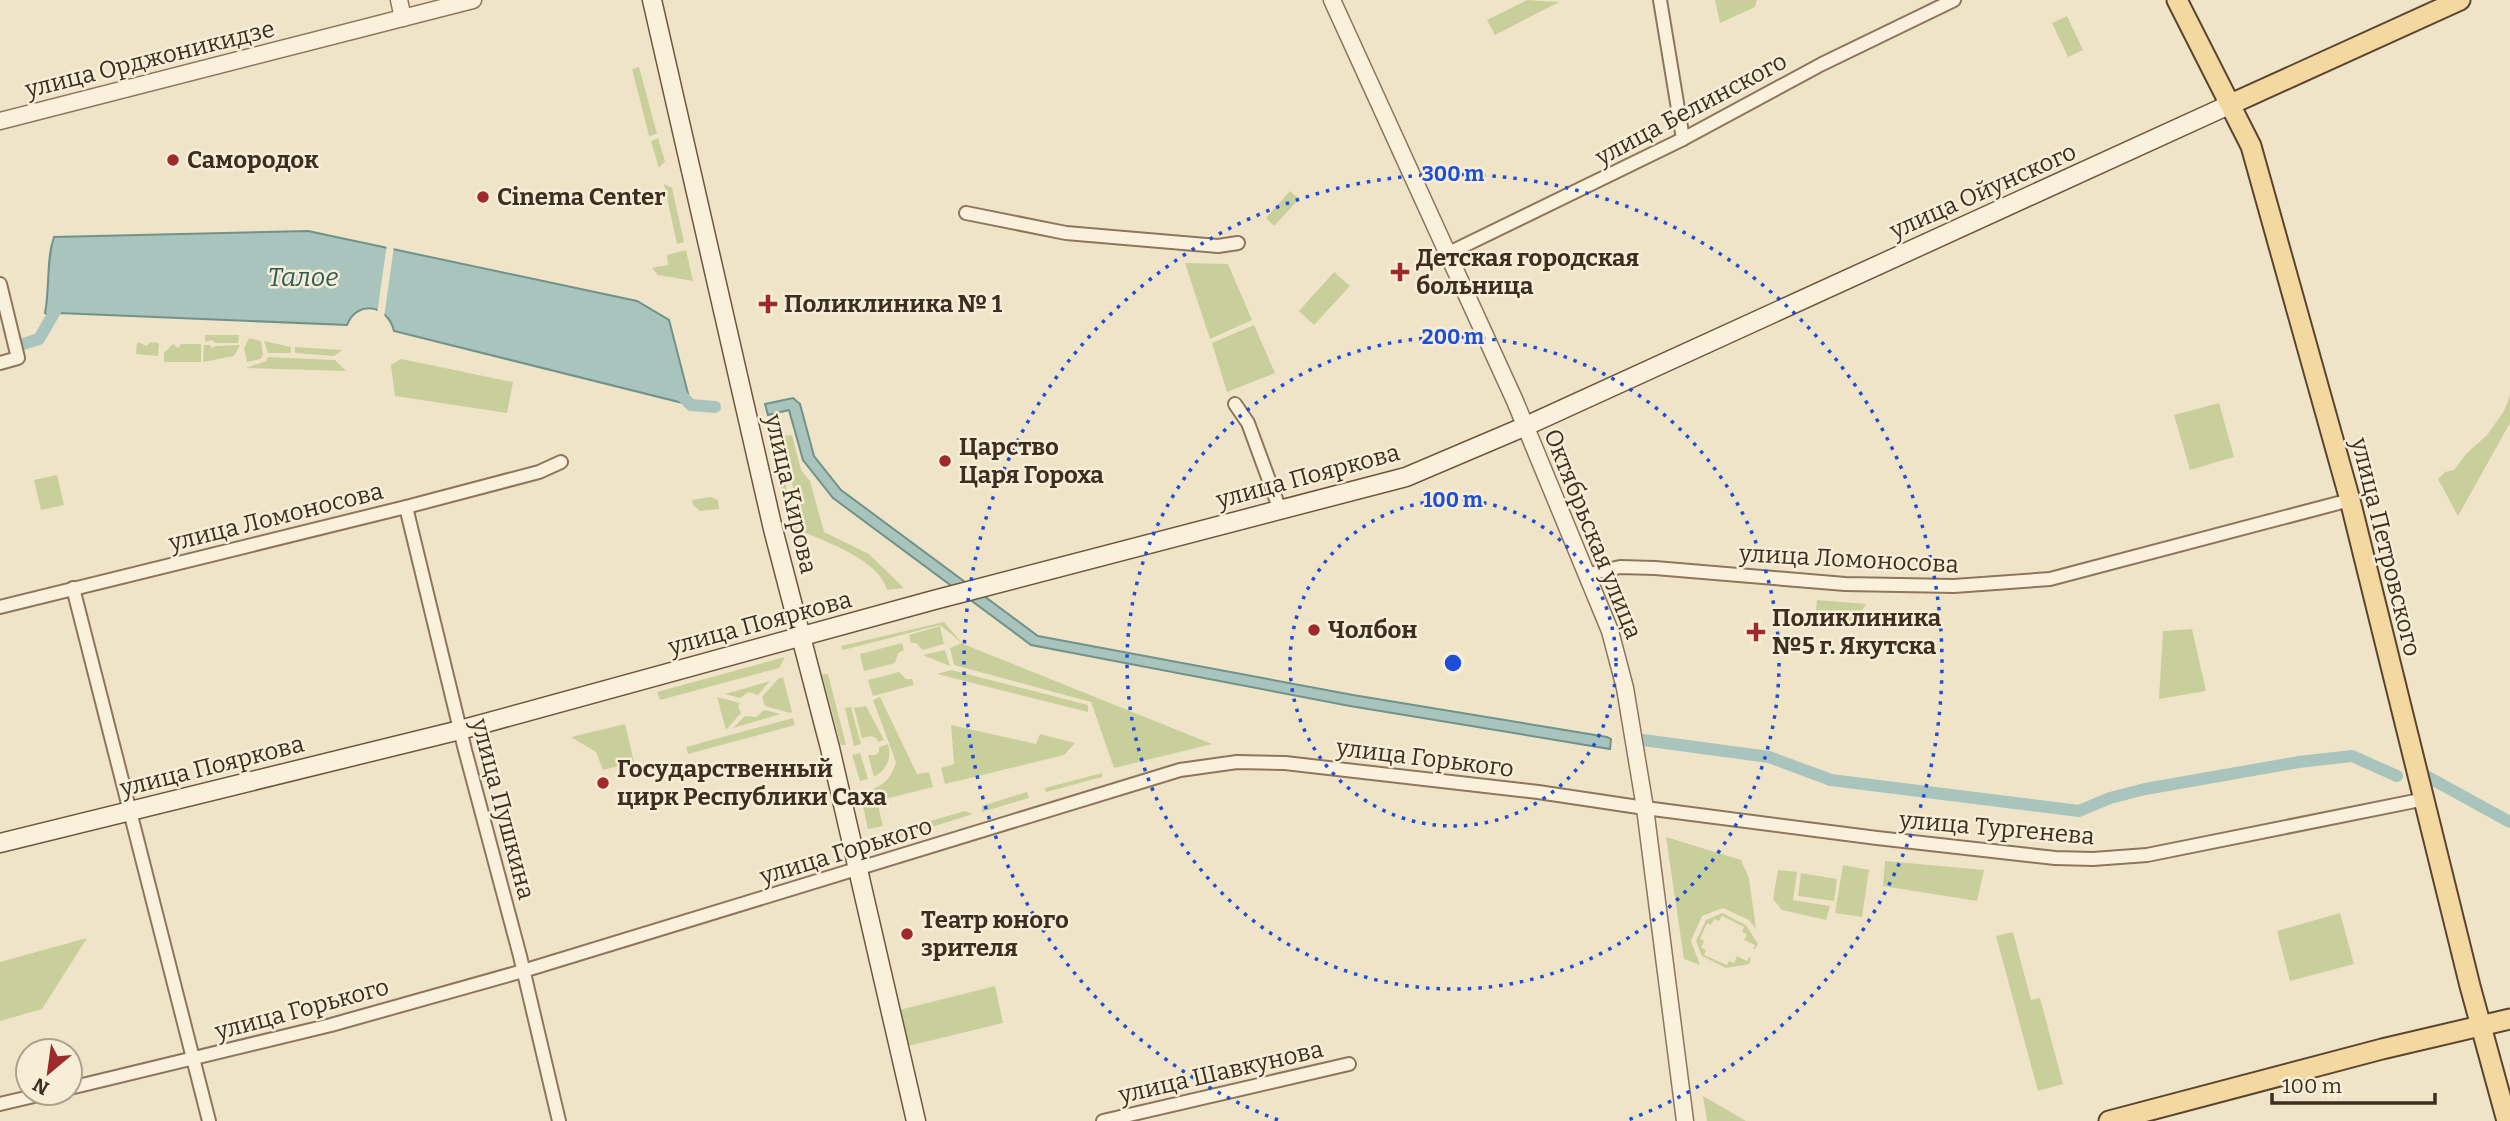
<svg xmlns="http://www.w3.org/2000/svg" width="2510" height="1121" viewBox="0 0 2510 1121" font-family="Bitter,serif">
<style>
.green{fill:#c9cf9b}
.water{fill:#a9c4bc;stroke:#6f938a;stroke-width:2}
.pier{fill:#f0e4c8}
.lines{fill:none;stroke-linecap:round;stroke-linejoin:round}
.canal{stroke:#a9c4bc;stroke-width:12}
.minor-casing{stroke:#8d765c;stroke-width:16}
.tertiary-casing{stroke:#8d765c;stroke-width:19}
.secondary-casing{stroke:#6f573f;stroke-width:21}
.primary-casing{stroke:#5b4430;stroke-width:23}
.minor{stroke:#faf1dc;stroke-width:12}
.tertiary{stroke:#faf1dc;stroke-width:16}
.secondary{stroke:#faf1dc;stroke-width:18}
.primary{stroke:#f3d9a0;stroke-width:19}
.ring{fill:none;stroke:#1d4ed8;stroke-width:3.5;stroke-dasharray:3.5 7}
.poi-dot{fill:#9e2a2b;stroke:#f7eed8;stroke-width:2.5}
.labels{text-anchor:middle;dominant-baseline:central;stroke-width:5;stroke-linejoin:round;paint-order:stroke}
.street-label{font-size:24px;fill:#3d2e20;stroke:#f7eed8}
.poi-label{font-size:24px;font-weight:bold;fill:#3d2e20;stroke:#f7eed8;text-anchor:start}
.water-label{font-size:26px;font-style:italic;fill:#2f5d5a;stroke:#f7eed8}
.centre{fill:#1d4ed8;stroke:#f7eed8;stroke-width:3.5}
.ring-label{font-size:21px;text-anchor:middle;font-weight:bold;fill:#1d4ed8;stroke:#f7eed8;stroke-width:5;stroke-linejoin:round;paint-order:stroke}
</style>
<rect width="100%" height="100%" fill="#f0e4c8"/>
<g class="green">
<polygon points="1527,0 1559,2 1495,35 1487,20"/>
<polygon points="1715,0 1757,0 1755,7 1720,23"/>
<polygon points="2067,16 2083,50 2068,57 2052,23"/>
<polygon points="639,67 657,134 649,136 632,69"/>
<polygon points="658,138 665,161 659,168 651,141"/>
<polygon points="664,184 672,188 684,242 677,244"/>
<polygon points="1290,191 1299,199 1274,226 1266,218"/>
<polygon points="686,250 693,281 658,275 652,268 668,265 667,255"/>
<polygon points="1185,263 1228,264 1252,320 1210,339"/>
<polygon points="1334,272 1350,286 1314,325 1299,311"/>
<polygon points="1254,325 1275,373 1227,392 1212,343"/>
<polygon points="205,335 239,335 238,343 215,343 212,340 205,342"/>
<polygon points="249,338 261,341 263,355 260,359 247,362 244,348"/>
<polygon points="264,341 291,347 291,353 268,353"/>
<polygon points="139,342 146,346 151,342 159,343 158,356 136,354 137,343"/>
<polygon points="173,344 178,348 181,344 201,344 201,362 164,362 164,353"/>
<polygon points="204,345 210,345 212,348 215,346 240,345 234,356 203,362"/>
<polygon points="295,347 342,350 334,356 295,353"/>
<polygon points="268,357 335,360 346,371 246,368 266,361"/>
<polygon points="401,359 513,382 507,413 395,396 391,365"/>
<polygon points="2510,396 2510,423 2458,516 2438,479 2445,472 2454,470 2466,454 2487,435 2504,411"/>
<polygon points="2219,403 2234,457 2190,470 2174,415"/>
<path d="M792,435L801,470L810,481L824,532L869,554L904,588L887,590C880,561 829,543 804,532L780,436Z"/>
<polygon points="782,471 798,530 793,531 778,474"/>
<polygon points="57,475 64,505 41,510 34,480"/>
<polygon points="711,497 718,500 719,509 700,511 693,505 692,500"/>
<polygon points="1817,600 1866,604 1854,623 1815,619"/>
<polygon points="944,622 963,644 1212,744 1114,768 1091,702 954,665 950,648 962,643 940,625 843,650 841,646"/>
<polygon points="940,626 944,644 923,650 916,643 911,643 909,635"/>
<polygon points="2192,629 2206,691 2159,699 2163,631"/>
<polygon points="902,643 904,650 898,653 895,663 864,671 860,654"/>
<polygon points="945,650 950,666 923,655"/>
<polygon points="785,657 779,668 660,700 657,692"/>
<polygon points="951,670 1088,705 1088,712 937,674"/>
<polygon points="899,672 906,679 912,679 914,685 873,696 868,680"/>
<polygon points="822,674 828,674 846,745 841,745"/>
<polygon points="783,677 792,712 790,713 765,706 762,697 778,679"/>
<polygon points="770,681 758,695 749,692 740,698 725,694"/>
<polygon points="717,697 740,703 738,706 741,713 726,730"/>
<path d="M880,697L917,774L929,772L933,787L877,801L883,826L868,829L860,793C879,789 891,781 896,762L873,700Z"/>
<polygon points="866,706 884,740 878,742 876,738 871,736 862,738 854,708"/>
<polygon points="851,707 861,744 854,746 845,708"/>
<polygon points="764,710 781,714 733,728 745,716 756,717"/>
<polygon points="793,718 795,725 688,754 686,747"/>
<polygon points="625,724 634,762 603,770 596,752 571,737"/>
<polygon points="951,725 1036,744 1040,734 1075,743 1064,755 945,784 941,768 954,764"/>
<path d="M888,744C892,759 887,769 874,777L868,755H875L879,752V747Z"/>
<polygon points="860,753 868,779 860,781 852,755"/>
<polygon points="1102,773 1102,777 1046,792 1045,788"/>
<polygon points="1027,792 1029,798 982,812 982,806"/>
<polygon points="965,811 973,814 887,841 889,833"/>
<polygon points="1666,837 1741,860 1749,878 1756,929 1749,920 1723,908 1702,916 1691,941 1700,965 1684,959"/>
<polygon points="1885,861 1984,870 1977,901 1883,886"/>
<polygon points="1843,865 1869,870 1862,917 1835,913"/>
<polygon points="1778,870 1797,872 1793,900 1830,906 1826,920 1782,910 1773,899"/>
<polygon points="1801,873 1837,879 1834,901 1798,896"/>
<polygon points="1722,913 1746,925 1758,944 1755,949 1753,949 1755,945 1744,940 1747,934 1742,932 1744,927 1722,916 1719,921 1714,919 1711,925 1707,923 1700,939 1704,941 1701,948 1706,950 1704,955 1727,965 1729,961 1734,963 1737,956 1747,961 1749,957 1751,958 1749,964 1726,968 1702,956 1696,941 1706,920"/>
<polygon points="2340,913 2354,964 2290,981 2277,931"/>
<polygon points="2013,932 2031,1000 2040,998 2063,1084 2038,1091 1996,936"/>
<polygon points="87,938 42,1009 0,1021 0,962"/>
<polygon points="995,986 1003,1023 904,1047 895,1011"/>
<polygon points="1703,1096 1746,1121 1707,1121"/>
</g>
<g class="water">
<path d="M308,231L637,301L669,320L691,405L394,331C388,305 357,299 347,325L59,313L53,320L45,313C50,288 46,260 54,237Z"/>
<polygon points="793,398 800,404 814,456 841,490 1038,636 1353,695 1607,737 1611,739 1610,749 1350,706 1031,645 833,498 803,460 789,410 768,415 765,404"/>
</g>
<polygon class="pier" points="387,244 394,246 384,318 377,314"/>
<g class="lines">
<g class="canal">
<polyline points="23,344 39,339 58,306"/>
<polyline points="681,395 691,405 715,407"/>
<polyline points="1643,740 1769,757 1831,780 2079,811 2110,798 2145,789 2299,762 2352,756 2397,776"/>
<polyline points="2428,777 2510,822"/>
</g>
<g class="minor-casing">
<g id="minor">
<polyline points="1660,0 1683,139"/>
<polyline points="966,213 1066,233 1218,246 1238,243"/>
<polyline points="1447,254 1683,139 1822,64 1954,0"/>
<polyline points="0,284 18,358 0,363"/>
<polyline points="1235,404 1248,423 1280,510"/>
<polyline points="406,507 465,750 520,956 559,1121"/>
<polyline points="1589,574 1620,567 1655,568 1845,584 1954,586 2050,579 2350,500"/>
<polyline points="73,588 209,1121"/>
<polyline points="0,607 406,507 539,472 561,462"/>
<polyline points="70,1088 331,1025 523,971 1180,770 1237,762 1285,763 1538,792 1645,808 1877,838 2055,858 2093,859 2147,855 2425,799"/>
<polyline points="0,1104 47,1093"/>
<polyline points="1103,1121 1349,1064"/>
</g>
</g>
<g class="tertiary-casing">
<g id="tertiary">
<polyline points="399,0 403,18"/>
<polyline points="1332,0 1515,401 1610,631 1625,688 1645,808 1685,1121"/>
<polyline points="0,121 473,0"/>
</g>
</g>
<g class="secondary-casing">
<g id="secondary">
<polyline points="652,0 773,529 830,748 916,1121"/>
<polyline points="0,843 460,730 934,600 1406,477 1526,426 2231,104"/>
</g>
</g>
<g class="primary-casing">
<g id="primary">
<polyline points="2177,0 2251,146 2350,500 2470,986 2507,1121"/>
<polyline points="2231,104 2460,0"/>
<polyline points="2109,1121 2382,1049 2510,1019"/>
</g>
</g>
<use href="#minor" class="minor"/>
<use href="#tertiary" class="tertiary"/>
<use href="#secondary" class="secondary"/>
<use href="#primary" class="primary"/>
</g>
<g class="ring">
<circle cx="1453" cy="663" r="163"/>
<circle cx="1453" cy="663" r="326"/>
<path d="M1278 1120A489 489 0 1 1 1628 1120"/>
</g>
<g class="poi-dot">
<circle cx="173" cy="160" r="7"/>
<circle cx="483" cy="197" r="7"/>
<path d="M1396.5 261.5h7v7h7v7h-7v7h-7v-7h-7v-7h7z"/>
<path d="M764.5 293.5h7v7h7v7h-7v7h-7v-7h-7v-7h7z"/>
<circle cx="945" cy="461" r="7"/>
<circle cx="1314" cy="630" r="7"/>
<path d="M1752.5 621.5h7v7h7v7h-7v7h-7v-7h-7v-7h7z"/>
<circle cx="603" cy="783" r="7"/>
<circle cx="907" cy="934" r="7"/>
</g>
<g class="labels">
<g class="street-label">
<text transform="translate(150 59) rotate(-14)">улица Орджоникидзе</text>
<text transform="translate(1691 109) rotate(-28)">улица Белинского</text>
<text transform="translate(1983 191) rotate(-24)">улица Ойунского</text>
<text transform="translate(1308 476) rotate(-15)">улица Пояркова</text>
<text transform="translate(791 494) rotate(77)">улица Кирова</text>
<text transform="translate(276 517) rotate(-14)">улица Ломоносова</text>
<text transform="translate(1593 534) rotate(68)">Октябрьская улица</text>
<text transform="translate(2386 547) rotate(76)">улица Петровского</text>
<text transform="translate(1849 559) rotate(3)">улица Ломоносова</text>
<text transform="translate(760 623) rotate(-15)">улица Пояркова</text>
<text transform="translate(1425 758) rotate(7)">улица Горького</text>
<text transform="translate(212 766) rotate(-14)">улица Пояркова</text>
<text transform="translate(503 809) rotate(75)">улица Пушкина</text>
<text transform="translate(1997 828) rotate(5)">улица Тургенева</text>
<text transform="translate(846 851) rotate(-17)">улица Горького</text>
<text transform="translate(302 1009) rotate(-15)">улица Горького</text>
<text transform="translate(1221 1072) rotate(-13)">улица Шавкунова</text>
</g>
<g class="poi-label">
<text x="187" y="160">Самородок</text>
<text x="497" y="197">Cinema Center</text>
<text x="1416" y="258">Детская городская<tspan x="1416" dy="28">больница</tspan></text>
<text x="784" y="304">Поликлиника № 1</text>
<text x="959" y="447">Царство<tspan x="959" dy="28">Царя Гороха</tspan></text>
<text x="1772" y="618">Поликлиника<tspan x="1772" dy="28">№5 г. Якутска</tspan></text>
<text x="1328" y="630">Чолбон</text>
<text x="617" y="769">Государственный<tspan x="617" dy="28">цирк Республики Саха</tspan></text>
<text x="921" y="920">Театр юного<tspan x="921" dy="28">зрителя</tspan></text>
</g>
<g class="water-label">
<text x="303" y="277">Талое</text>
</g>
</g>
<circle cx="1453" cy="663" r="10" class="centre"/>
<g class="ring-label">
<text x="1453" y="181">300 m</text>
<text x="1453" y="344">200 m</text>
<text x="1453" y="507">100 m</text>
</g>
<g transform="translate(49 1072) rotate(209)"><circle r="33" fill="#f7eed8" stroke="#ada18e" stroke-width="2"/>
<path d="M0-5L12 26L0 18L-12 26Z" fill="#9e2a2b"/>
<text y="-10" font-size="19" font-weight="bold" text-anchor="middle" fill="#3d2e20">N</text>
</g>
<path d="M2272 1093v10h163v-10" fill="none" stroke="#3d2e20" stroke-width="3.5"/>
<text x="2282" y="1093" font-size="21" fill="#3d2e20" stroke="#f7eed8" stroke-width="5" paint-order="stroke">100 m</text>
</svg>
